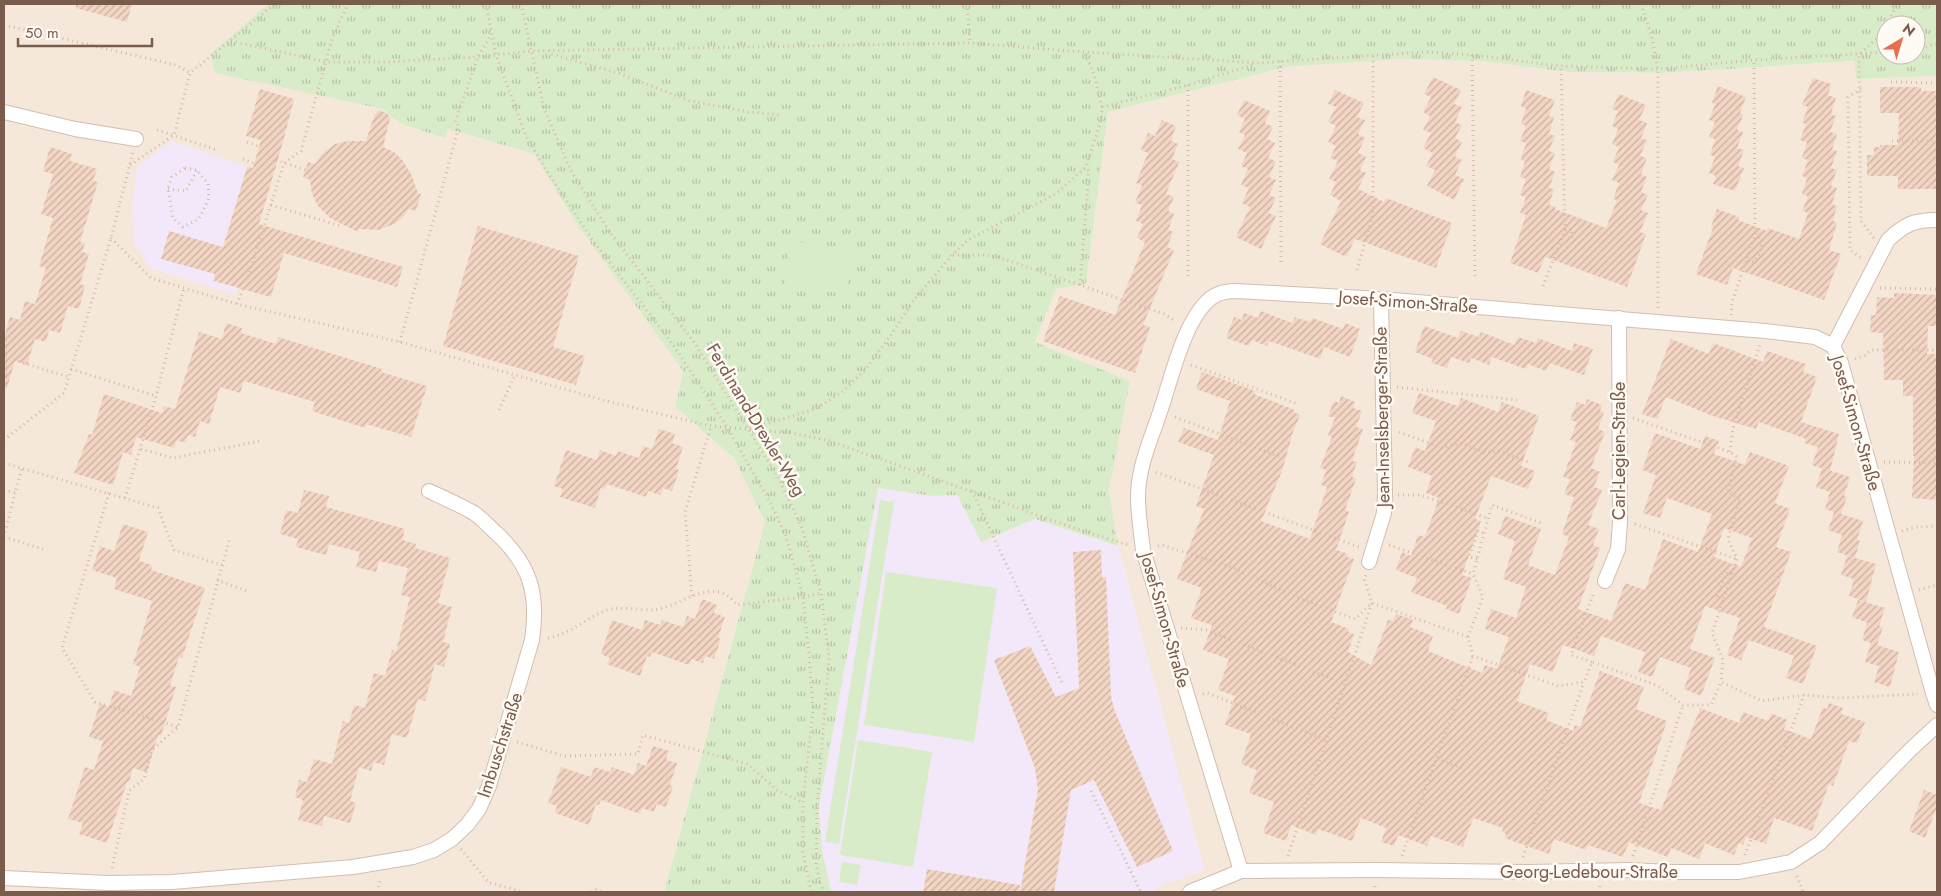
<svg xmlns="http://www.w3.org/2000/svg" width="1941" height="896" viewBox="0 0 1941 896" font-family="Jost,sans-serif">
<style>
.residential{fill:#f5e8da}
.education{fill:#f3e8fa}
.grass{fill:url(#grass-tufts);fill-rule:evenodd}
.garden{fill:#d8ecc9}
.building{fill:url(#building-hatch);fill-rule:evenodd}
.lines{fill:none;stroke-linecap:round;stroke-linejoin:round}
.street-casing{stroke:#d1beb0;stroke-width:16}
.path{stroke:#d9b8a5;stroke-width:3;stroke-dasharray:1 4;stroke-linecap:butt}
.street{stroke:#fff;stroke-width:14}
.labels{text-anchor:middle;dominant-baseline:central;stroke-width:5;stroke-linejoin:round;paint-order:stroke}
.street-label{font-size:18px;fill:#7a5c4d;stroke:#fffaf3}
</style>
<defs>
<pattern id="grass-tufts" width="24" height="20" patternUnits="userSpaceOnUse" patternTransform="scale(1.25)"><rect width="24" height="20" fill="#d8ecc9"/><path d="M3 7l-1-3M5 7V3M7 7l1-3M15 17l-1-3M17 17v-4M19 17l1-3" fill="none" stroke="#b4c2a5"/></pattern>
<pattern id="building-hatch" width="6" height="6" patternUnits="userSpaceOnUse" patternTransform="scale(1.25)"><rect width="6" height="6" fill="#f3d5c3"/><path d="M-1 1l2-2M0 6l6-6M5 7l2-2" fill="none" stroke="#cab0a1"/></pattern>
</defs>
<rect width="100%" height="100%" fill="#fdf6ec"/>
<g class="residential">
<polygon points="4,4 268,4 210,54 383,109 401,124 445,138 448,129 534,154 576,223 683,371 675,407 734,458 765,522 664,892 4,892"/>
<polygon points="1402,59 1480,61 1568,72 1663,73 1856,61 1856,79 1937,76 1937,892 1152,892 1164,884 1204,870 1118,546 1109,490 1130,381 1035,342 1056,289 1086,284 1108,112 1286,67"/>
</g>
<g class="education">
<polygon points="172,141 247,167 274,174 238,288 233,294 150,268 134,244 132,205 137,167"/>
<polygon points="878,488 932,496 957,495 981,542 1035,519 1118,546 1204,870 1164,884 1152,892 831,892 822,849 819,807"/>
</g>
<path class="grass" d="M268,4H1937V76L1856,79L1855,61L1663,73L1568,72L1480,61L1402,59L1286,67L1108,112L1086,284L1056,289L1035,342L1130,381L1109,490L1118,546L1035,519L981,542L957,495L932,496L878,488L819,807L822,849L831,892H664L765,522L734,458L675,407L683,371L576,223L534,154L448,129L445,138L401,124L383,109L215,73L210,54ZM1886,25H1916V55H1886Z"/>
<g class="garden">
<polygon points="790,241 853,249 847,294 785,286"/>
<polygon points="880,500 894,502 839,844 825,842"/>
<polygon points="886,572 997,588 974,742 864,725"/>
<polygon points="858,740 932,752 913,867 840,855"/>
<polygon points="842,862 861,865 857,885 839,882"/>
</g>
<g class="building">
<polygon points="76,4 132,4 127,22 76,8"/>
<polygon points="1433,77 1461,90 1454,104 1462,107 1455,122 1462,125 1455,138 1462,142 1455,157 1462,160 1455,175 1464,179 1454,200 1427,186 1435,170 1426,166 1433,153 1423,148 1431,133 1423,130 1430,116 1423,112 1431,97 1424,94"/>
<polygon points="1813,78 1831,84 1828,95 1836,98 1831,114 1836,116 1830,132 1837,134 1832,150 1837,151 1831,168 1837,170 1831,186 1837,188 1832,204 1837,206 1833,221 1837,223 1829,250 1841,254 1824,300 1733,268 1727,285 1696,274 1713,228 1711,227 1717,209 1739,217 1738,220 1767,231 1768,228 1799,239 1808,213 1802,211 1808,196 1802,194 1807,178 1802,176 1808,160 1802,158 1807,142 1800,140 1806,124 1802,123 1808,107 1802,105"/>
<polygon points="1718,86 1746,97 1740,113 1743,115 1737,130 1743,132 1737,148 1744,150 1738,166 1744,168 1735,191 1713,184 1716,176 1709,173 1715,157 1710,155 1715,139 1709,137 1715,122 1709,120 1715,104 1712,103"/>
<polygon points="1880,87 1921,87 1921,91 1937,91 1937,189 1898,189 1898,176 1867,176 1867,155 1874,155 1874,147 1880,147 1880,145 1898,145 1899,113 1880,113"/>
<polygon points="260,89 294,99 283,142 259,224 403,267 397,287 284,253 271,297 214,281 215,274 161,259 169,231 223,247 247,167 253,168 261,140 246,136"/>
<polygon points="1335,90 1364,103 1357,117 1365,120 1358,134 1365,138 1358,153 1366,157 1360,170 1366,173 1358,189 1384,202 1386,198 1452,223 1436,268 1355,239 1346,257 1320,244 1341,201 1330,195 1336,182 1329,179 1338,161 1330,158 1336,146 1328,142 1336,126 1328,122 1336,107 1328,104"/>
<polygon points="1526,90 1555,100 1549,116 1554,117 1549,134 1555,136 1549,151 1555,153 1549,169 1555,172 1549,188 1554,189 1549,205 1555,207 1555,209 1606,228 1617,200 1613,199 1619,183 1612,180 1619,165 1613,162 1619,147 1612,144 1618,129 1612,126 1618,111 1612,109 1619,94 1646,105 1639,120 1647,123 1641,138 1647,140 1640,156 1647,158 1641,174 1647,177 1641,192 1648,195 1641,210 1648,213 1640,232 1646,234 1627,287 1545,257 1538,273 1510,263 1526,215 1520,213 1526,197 1520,195 1526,179 1520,177 1525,161 1521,160 1526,143 1520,141 1526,126 1521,124 1526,108 1521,106"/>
<polygon points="1244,100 1270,111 1265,123 1273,127 1267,139 1275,143 1268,158 1276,161 1269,177 1276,180 1269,195 1276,198 1269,213 1276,216 1261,249 1236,237 1250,207 1242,203 1249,188 1241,185 1248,169 1241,166 1247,153 1238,149 1245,135 1239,132 1245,119 1237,115"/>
<polygon points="379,110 388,114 390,118 383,147 394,152 403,161 411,174 418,193 421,194 416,211 409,209 404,216 396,223 379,230 359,229 358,232 330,218 318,206 312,194 310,180 303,177 308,162 315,164 322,154 335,144 348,141 366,141 374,116"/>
<polygon points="1162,120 1176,126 1171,141 1178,144 1172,159 1179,162 1166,194 1174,197 1168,211 1174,214 1168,230 1173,232 1167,247 1174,250 1143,325 1150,327 1135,373 1043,341 1060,296 1115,315 1145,242 1137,238 1143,224 1136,221 1142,205 1135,203 1142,185 1136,183 1148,153 1141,150 1148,133 1155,136"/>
<polygon points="50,147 72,154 70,161 97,169 93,181 98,182 80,242 85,243 82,252 89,254 80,284 85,286 79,309 68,306 60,333 49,330 46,342 35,339 27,365 15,361 7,388 4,388 4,338 10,317 20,320 25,301 35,304 46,268 39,266 53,218 41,214 53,174 43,171"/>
<polygon points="478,226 579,256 553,347 585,356 576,385 443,346"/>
<polygon points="1894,293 1937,295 1937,326 1928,326 1927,354 1935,354 1936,360 1937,360 1937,500 1912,498 1914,456 1913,456 1913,396 1903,396 1903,380 1884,380 1883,333 1870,332 1871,315 1876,315 1877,297 1894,298"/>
<polygon points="1261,311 1292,323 1295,317 1310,322 1312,318 1343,329 1345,323 1360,329 1350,357 1324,347 1320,359 1269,341 1267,346 1252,340 1249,346 1226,338 1234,317 1242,320 1244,313 1258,318"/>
<polygon points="226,323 242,328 241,333 276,344 278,337 382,369 381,372 427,386 411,437 366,424 365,428 312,411 315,402 244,381 240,393 220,387 209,424 200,421 195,437 188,435 185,443 177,440 174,448 136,437 131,455 123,452 113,485 74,473 89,434 92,435 104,394 162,413 164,406 175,409 199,332 222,339"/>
<polygon points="1424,326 1458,338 1461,331 1479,337 1481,332 1515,345 1518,337 1536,343 1538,338 1572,351 1574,343 1593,349 1584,375 1550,363 1546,371 1528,364 1526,369 1492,357 1489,365 1471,358 1469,363 1451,357 1447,368 1431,363 1433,359 1415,352"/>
<polygon points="1671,339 1709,354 1713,343 1763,362 1767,351 1806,364 1803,372 1817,377 1801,422 1839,434 1830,471 1812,465 1818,447 1804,443 1806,439 1759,422 1756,429 1713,416 1666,397 1657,419 1642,414"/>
<path d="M1202,372L1255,391L1254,394L1295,410L1294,412L1300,415L1293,432L1282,471L1261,521L1310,539L1327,487L1321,485L1326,470L1320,468L1332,437L1328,435L1335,418L1328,416L1334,401L1339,403L1341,396L1355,402L1353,408L1362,411L1356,427L1363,429L1352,461L1357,462L1352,477L1356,479L1345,510L1349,512L1336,550L1348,554L1347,557L1354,559L1331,622L1349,629L1348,632L1354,634L1348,652L1371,665L1388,620L1393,621L1396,614L1413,620L1410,627L1433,636L1428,651L1482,673L1485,665L1497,669L1509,637L1485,629L1491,609L1516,618L1526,587L1503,579L1515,541L1498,534L1505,516L1541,529L1528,565L1555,575L1569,537L1562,534L1574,497L1564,494L1570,479L1563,477L1576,442L1570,440L1577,422L1570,420L1577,402L1585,405L1587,399L1602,405L1600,411L1604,412L1598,429L1605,432L1591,468L1600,472L1594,487L1602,490L1588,525L1599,529L1593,545L1600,548L1578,609L1611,621L1625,583L1645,590L1663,539L1698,552L1712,514L1667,498L1660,518L1643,513L1656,475L1642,470L1655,433L1700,449L1705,436L1719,441L1714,454L1745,465L1750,452L1789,466L1775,503L1790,509L1776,547L1791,552L1764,627L1817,646L1803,684L1786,678L1794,656L1749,640L1741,660L1727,655L1740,618L1705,606L1690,649L1715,658L1701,696L1684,689L1691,668L1660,657L1652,677L1638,672L1645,652L1601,636L1594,656L1563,645L1553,672L1530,664L1517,701L1549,713L1546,720L1573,731L1575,725L1580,727L1600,671L1644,687L1636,709L1667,721L1639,803L1661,810L1700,708L1739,723L1743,712L1768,721L1771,713L1787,720L1784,729L1811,739L1823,707L1827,709L1829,703L1843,708L1841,714L1865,722L1857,743L1849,741L1833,786L1829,784L1812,831L1774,818L1766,844L1746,837L1743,845L1739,843L1734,855L1705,843L1699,859L1671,848L1668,857L1629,842L1623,857L1588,845L1586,850L1554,839L1549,854L1505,838L1506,834L1502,832L1503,828L1473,818L1463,847L1431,836L1427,846L1398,835L1394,846L1381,842L1386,828L1361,818L1352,841L1318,829L1316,835L1291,825L1286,841L1263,833L1274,802L1249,793L1257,770L1241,764L1251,734L1225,725L1235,696L1218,690L1229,659L1203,650L1212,625L1191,618L1202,588L1177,579L1204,509L1196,506L1214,455L1178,442L1184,428L1218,440L1230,401L1196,389ZM1724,528L1752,538L1741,567L1714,557Z"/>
<polygon points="1419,393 1458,406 1461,398 1498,412 1502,402 1539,416 1521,466 1535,471 1528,489 1491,476 1475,519 1481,521 1462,575 1472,578 1459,614 1446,609 1447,606 1411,592 1417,578 1396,570 1402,552 1411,556 1418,535 1425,537 1439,498 1426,493 1432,476 1408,467 1415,447 1425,451 1436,421 1412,413"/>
<polygon points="659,429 675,434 672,443 683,447 676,469 679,470 672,491 663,488 660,495 648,491 646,497 607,484 605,489 601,488 595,508 560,497 563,489 554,486 566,450 597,460 600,450 616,456 618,451 639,458 643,446 652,449"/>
<polygon points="1822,468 1850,477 1844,496 1847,497 1841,514 1863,521 1857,540 1860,541 1855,558 1837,552 1842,535 1828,530 1834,512 1825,509 1830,492 1816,487"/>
<polygon points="304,490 329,496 326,507 405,529 402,540 416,544 415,548 450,558 438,603 452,607 443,642 450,644 444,667 435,664 425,701 418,699 407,738 392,734 384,765 374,762 371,771 359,767 350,801 356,803 350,823 324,816 322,826 298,820 303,800 295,797 299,780 307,782 314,759 332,764 343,721 349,723 354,705 365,708 374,673 385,676 392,650 396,651 410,597 401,595 408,568 379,561 376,572 356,567 360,552 329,544 326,555 296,547 298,539 280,534 286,510 298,513"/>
<polygon points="123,524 148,532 139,561 152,565 151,570 205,588 182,658 179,657 170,686 176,687 161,736 158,735 147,772 133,768 129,782 127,782 107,843 79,834 83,823 68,819 85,767 94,770 103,741 89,737 100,703 109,707 114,690 131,696 140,667 133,664 152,601 114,589 117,578 92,570 100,546 114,551"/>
<polygon points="1101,550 1102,578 1106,577 1111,696 1114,709 1173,851 1137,867 1094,780 1071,790 1054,892 1020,892 1038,789 1035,768 994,660 1030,646 1056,697 1079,688 1073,552"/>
<polygon points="1847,556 1876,564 1866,602 1849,596 1854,579 1841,575"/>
<polygon points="702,599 717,605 714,613 725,617 718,638 721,639 714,659 705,656 703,663 691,659 689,665 652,652 650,657 647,656 640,676 607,664 610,658 601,654 612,620 642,630 645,620 660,625 662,620 683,627 687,616 695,619"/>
<polygon points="1858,600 1885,608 1879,626 1883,627 1877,645 1874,644 1899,652 1890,687 1874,682 1879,666 1865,662 1871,643 1862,640 1867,623 1876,626 1852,617"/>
<polygon points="653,746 669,751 666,760 677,763 670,785 673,786 666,807 657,804 654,812 642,808 640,814 601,800 599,805 596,804 589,825 555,813 557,806 548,803 561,767 591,777 594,767 610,772 612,767 634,775 638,763 646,766"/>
<polygon points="1924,790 1937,795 1937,807 1925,838 1909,831"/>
<polygon points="927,869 1020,885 1019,892 923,892"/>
</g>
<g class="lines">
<g class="street-casing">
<g id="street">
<polyline points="4,112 75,129 136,139"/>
<path d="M1833,346L1888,240C1905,224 1914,220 1937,220"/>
<polyline points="1369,562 1384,513 1385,494 1381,299"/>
<polyline points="1605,581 1618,549 1620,522 1619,318"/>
<path d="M1241,871L1143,550C1141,532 1138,514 1138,497C1138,467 1151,439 1160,412C1171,380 1184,319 1211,298C1219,292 1227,291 1236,291L1381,299L1765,331L1815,337L1833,346L1841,363L1933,693L1937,705"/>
<path d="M4,878L108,883L172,882L353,867L413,857L434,850L452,839L467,825L479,809L489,786L532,640C539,593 530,563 494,531C488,525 481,518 474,513C460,505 444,498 429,491"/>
<polyline points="1190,892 1241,871 1376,870 1528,872 1629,870 1671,872 1739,872 1791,862 1820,843 1908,752 1937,725"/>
</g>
</g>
<g class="path">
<polyline points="486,4 496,55 526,136 548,173 594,242 674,346 727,427 770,502 786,536 803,597 809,655 813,709 803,802 803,852 811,892"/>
<polyline points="521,4 544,108 571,171 609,231 694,342 779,479 802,528 821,593 829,657 817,808 816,866 823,892"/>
<polyline points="967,4 970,43"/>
<polyline points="1641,4 1651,34 1658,69 1658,308"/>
<polyline points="4,25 176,65 190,73"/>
<polyline points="1887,25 1897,4"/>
<polyline points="231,41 326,62 385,62 478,57 531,51 970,43 1084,52 1259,63 1425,52 1472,55 1561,66 1658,69 1754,60 1886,52"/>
<polyline points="1916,49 1937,44"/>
<polyline points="549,50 551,54 621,74 690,101 749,112 779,115"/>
<polyline points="1472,55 1475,280"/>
<polyline points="1280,61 1281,263"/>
<polyline points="1891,82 1937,83"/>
<polyline points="1188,85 1188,277"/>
<polyline points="1861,89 1848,97 1850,250 1863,259"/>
<polyline points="1102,107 1188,85 1255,64"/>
<polyline points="157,130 217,150"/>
<polyline points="1892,141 1937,141"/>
<polyline points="247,142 260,147"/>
<polyline points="243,159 255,164"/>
<polyline points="276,160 306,170"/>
<polyline points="130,165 174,135 190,73 275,4"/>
<polygon points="185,168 197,170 208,184 209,198 199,219 183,227 173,218 168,189 172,177"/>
<polyline points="168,189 186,191 197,170"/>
<polyline points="271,205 341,226"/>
<polyline points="1565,230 1572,229 1571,240"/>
<polyline points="111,238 151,278 237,304 400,342 606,401 711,426 791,433 827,440 1080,530 1128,545"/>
<polyline points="1874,238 1861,221 1859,55 1882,34 1886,26"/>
<polyline points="953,255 983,255 1001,258 1164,314 1175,321"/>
<polyline points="1747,261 1753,262 1761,252 1762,239 1755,236"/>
<polyline points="1357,270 1373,214 1373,56"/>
<polyline points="248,277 284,163 301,151 332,39 348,4"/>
<polyline points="1080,285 1089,171 1086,167"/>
<polyline points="1543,286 1565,230 1561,66"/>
<polyline points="1880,288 1937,289"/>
<polyline points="237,304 243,289"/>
<polyline points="1731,315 1732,302 1755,236 1754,60"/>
<polyline points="400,342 459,126 455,122 478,57 491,35"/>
<polyline points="4,357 69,377"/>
<polyline points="1855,359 1864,356 1871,350 1937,350"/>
<polyline points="1191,365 1298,404"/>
<polyline points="71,369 156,396"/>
<polyline points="1397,387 1517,400"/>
<polyline points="499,410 515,375"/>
<polyline points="1175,417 1283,458"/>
<polyline points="1633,418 1730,452 1737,457 1728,492 1740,500 1728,539 1737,559 1712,633 1723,660 1721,682"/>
<polyline points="750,429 815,409 841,393 865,370 891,335 913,301 952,255 968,240 1057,193 1086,167 1101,120 1102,107 1094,74 1084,52"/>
<polyline points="1399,432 1442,448 1460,443 1486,453 1500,451 1528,462"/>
<polyline points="4,440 64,393 111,238 133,152"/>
<polyline points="141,449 173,458 260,441"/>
<polyline points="1730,452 1733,428 1760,345"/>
<polyline points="1884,462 1937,463"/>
<polyline points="4,463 158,508 174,550 222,565"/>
<polyline points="1156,472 1359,547"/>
<polyline points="4,490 15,493 22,468"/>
<polyline points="972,491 1062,683"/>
<polyline points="109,493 62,648 95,702 178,727"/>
<polyline points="1398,495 1420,495 1487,518"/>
<polyline points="125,498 156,396 184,288"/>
<polyline points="1635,524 1736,559"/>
<polyline points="1902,531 1915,527 1937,526"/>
<polyline points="4,537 15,493"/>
<polyline points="4,537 43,549"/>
<polyline points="1389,545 1473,574"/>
<polyline points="1158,546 1162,545 1237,569 1291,595 1355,619 1372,603 1460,634 1468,637 1473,656 1558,686 1584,682 1592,662 1656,685 1683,705 1711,705 1721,682 1762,701 1804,695 1839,698 1918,694"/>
<polyline points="1477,559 1469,557 1478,531 1484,533"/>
<polyline points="217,580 247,591"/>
<polyline points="1919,590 1937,585"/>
<polyline points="692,596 685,512 711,426"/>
<polyline points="1723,601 1716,599 1727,572 1732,574"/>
<polyline points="1181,628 1206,630 1346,684"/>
<polyline points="1468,637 1483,597 1473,574 1492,505 1541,523"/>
<path d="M548,638C570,634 586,618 607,610C618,606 640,610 653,610C680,608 713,573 737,605L803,597L821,593"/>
<polyline points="1592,662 1571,655 1594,592"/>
<polyline points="1203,694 1207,693 1326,740"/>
<polyline points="517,742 564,756 638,754 643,735 747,764 777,790 802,802"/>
<polyline points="1437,759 1465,769"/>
<polyline points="1091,791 1141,892"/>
<polyline points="461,849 488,882 522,892"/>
<polyline points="1745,855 1804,695"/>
<polyline points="1288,856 1372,603 1364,579 1366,575"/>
<polyline points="1402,856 1473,656"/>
<polyline points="1633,856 1683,705"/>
<polyline points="1523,857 1584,682"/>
<polyline points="112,868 129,791 144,779 152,750 178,727 230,537"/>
<polyline points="1797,876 1803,892"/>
<polyline points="377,892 381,878"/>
<polyline points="591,892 596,890 605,892"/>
<polyline points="1375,892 1375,883"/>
<polyline points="1599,892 1600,884"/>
</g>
<use href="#street" class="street"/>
</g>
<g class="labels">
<g class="street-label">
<text transform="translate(1408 302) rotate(4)">Josef-Simon-Straße</text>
<text transform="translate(1382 417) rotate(-91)">Jean-Inselsberger-Straße</text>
<text transform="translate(756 420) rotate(59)">Ferdinand-Drexler-Weg</text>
<text transform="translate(1856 423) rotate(74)">Josef-Simon-Straße</text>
<text transform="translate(1619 451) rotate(-90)">Carl-Legien-Straße</text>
<text transform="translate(1165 620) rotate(74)">Josef-Simon-Straße</text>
<text transform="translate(500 745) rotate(-72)">Imbuschstraße</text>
<text x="1589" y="872">Georg-Ledebour-Straße</text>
</g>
</g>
<rect width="1941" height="896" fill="none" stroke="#7a5c4d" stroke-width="10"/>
<g transform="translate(1901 40) rotate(38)"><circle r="24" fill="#fffaf3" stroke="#cabbb1"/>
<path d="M0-4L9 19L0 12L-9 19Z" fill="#e76f51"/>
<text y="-8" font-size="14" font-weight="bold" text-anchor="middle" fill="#7a5c4d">N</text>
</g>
<path d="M18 38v8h134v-8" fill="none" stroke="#7a5c4d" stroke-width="2.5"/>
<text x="25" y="38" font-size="15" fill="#7a5c4d" stroke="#fffaf3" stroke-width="4" paint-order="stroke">50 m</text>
</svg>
